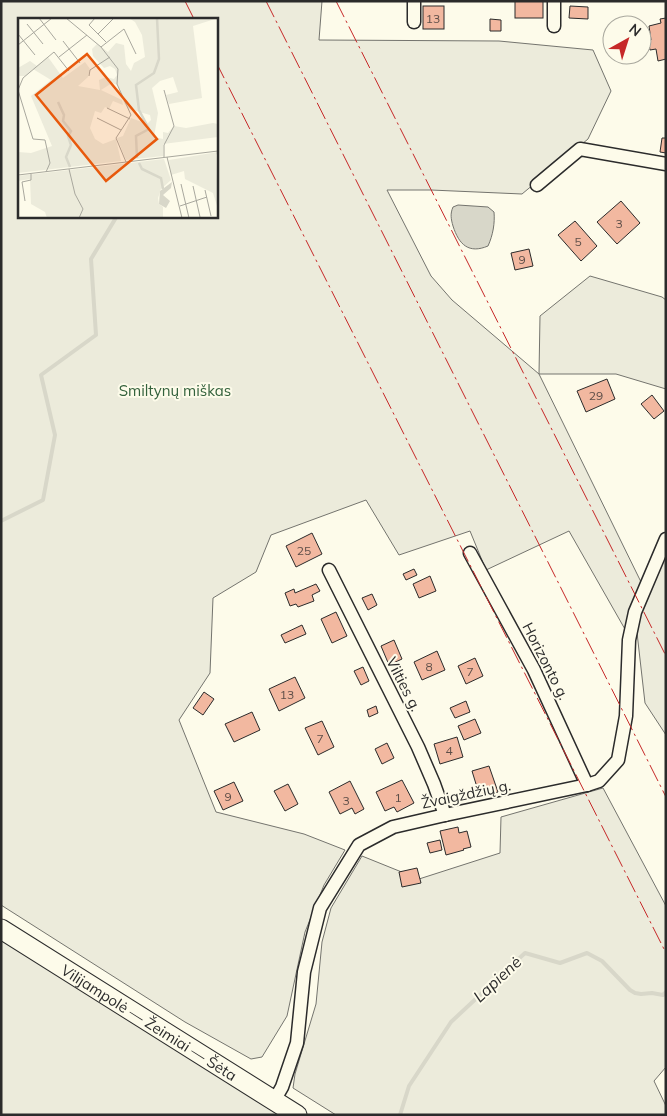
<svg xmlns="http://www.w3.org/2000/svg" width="667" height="1116" viewBox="0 0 667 1116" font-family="Mulish,sans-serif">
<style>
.green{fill:#ecebdb;stroke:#74746e;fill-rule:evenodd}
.water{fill:#d8d7c9;stroke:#74746e}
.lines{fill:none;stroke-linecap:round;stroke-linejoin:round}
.stream{stroke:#d8d7c9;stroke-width:4}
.building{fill:#f2b8a0;stroke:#2b2b2b}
.minor-casing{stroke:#2b2b2b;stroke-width:15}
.primary-casing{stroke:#2b2b2b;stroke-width:21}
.minor{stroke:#fdfbea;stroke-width:12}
.primary{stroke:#fdfbea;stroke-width:19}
.power{stroke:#c62828;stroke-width:1;stroke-dasharray:18 4 2.5 4;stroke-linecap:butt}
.labels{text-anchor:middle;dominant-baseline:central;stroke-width:4;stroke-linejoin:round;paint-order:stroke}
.number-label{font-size:12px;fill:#5d4e48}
.park-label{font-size:15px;fill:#34623c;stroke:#fdfbea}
.street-label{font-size:15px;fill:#2b2b2b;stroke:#fdfbea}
.water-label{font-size:16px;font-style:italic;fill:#2b2b2b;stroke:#fdfbea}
.inset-river{fill:none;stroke:#d8d7c9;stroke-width:2.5}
.inset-road{fill:none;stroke:#a9a89e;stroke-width:1}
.view{fill:#e8590c;fill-opacity:0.15;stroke:#e8590c;stroke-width:2.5}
.inset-edge{fill:none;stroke:#2b2b2b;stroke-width:2.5}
</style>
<rect width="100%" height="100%" fill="#fdfbea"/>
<g class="green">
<path d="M1,1H322L319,40L499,41L593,50L611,91L588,139L522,194L431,190H387L431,276L452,300L539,374L540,316L590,276L662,297L666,300V389L616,374H539L642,584L626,631L569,531L486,570L470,531L399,555L366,500L271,535L256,572L213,598L210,673L179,720L216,812L304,834L345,850L324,885L305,932L287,1016L262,1057L251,1059L185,1022L1,905ZM19,19H216V216H19Z"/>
<polygon points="666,551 666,735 645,703 636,624"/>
<polygon points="603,788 666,906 666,1067 654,1081 666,1106 666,1115 336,1115 293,1088 295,1074 316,1004 322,942 331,908 362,856 419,879 500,853 501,817"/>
<polygon points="1,938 284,1115 1,1115"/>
</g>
<path class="water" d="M458,205L488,207L494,212C495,223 493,235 488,246C469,254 459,245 453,226C451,219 450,214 453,207Z"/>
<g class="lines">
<g class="stream">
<polyline points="1,521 43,500 55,435 41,375 96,335 91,259 117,216"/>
<polyline points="400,1115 409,1086 451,1022 525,953 560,963 587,953 602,961 630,990 635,993 641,994 652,993 663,995 666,992"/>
</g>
</g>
<g class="building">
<rect x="515" y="1" width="28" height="17"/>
<rect x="423" y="6" width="21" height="23"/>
<polygon points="570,6 588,7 588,19 569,18"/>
<polygon points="666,18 666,59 658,61 656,49 650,50 648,40 651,40 649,26 661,23 660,19"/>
<polygon points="490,19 501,20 501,31 490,31"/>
<polygon points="662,138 666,138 666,153 660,152"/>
<polygon points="621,201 640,223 617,244 597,222"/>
<polygon points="575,221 597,246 581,261 558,235"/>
<polygon points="529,249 533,266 515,270 511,253"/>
<polygon points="607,379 615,399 586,412 577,391"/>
<polygon points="652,395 664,411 654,419 641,404"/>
<polygon points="312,533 322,554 296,567 286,546"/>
<polygon points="414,569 417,575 406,580 403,574"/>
<polygon points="430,576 436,591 419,598 413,584"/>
<polygon points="316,584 320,591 312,595 314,601 298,607 296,604 290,606 285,593 294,589 295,593"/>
<polygon points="372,594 377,605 368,610 362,598"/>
<polygon points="336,612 347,636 332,643 321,619"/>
<polygon points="302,625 306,634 285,643 281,635"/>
<polygon points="394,640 402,659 389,665 381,646"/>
<polygon points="437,651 445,670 422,680 414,662"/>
<polygon points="475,658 483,676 466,684 458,666"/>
<polygon points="363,667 369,681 361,685 354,671"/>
<polygon points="295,677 305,698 279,711 269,689"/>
<polygon points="204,692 214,699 203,715 193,708"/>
<polygon points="466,701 470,712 455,718 450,708"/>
<polygon points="376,706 378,713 369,717 367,710"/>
<polygon points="252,712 260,730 234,742 225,724"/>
<polygon points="475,719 481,733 464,740 458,726"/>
<polygon points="322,721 334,747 318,755 305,728"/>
<polygon points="457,737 463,757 440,764 434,744"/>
<polygon points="387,743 394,758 382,764 375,749"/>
<polygon points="489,766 498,792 480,797 472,771"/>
<polygon points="402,780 414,803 397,812 394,807 385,811 376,792"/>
<polygon points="350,781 364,809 355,814 352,808 340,814 329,792"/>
<polygon points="234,782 243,801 223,810 214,791"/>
<polygon points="288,784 298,804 285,811 274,791"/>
<polygon points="458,827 459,833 467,831 471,847 463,849 464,850 446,855 440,831"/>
<polygon points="440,840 442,850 430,853 427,843"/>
<polygon points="417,868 421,883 402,887 399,872"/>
</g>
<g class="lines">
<g class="minor-casing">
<g id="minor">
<polyline points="414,22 414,1"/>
<polyline points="554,26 554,1"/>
<polyline points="537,185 580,149 666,164"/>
<polyline points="470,553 534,670 587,785"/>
<polyline points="329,570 418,747 434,784 445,815"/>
<polyline points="274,1101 282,1087 297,1043 304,972 320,908 359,845 393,827 445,815 587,785 599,781 618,760 626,716 629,640 635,612 666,539"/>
</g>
</g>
<g class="primary-casing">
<g id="primary">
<path id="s1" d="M1,929L297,1115"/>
</g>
</g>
<use href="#minor" class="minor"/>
<use href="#primary" class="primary"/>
<g class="power">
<polyline points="185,1 194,19"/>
<polyline points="266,1 666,797"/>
<polyline points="336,1 666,656"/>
<polyline points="216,62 666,953"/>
</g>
</g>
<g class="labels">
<g class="number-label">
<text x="433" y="18">13</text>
<text x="619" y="223">3</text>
<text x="578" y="241">5</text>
<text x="522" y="259">9</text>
<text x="596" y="395">29</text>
<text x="304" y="550">25</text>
<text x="429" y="666">8</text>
<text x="470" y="671">7</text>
<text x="287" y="694">13</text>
<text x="320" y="738">7</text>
<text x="449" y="750">4</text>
<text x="228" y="796">9</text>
<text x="398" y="797">1</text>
<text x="346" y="800">3</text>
</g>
<g class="park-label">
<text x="175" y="390">Smiltynų miškas</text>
</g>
<g class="street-label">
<text transform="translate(546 661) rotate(63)">Horizonto g.</text>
<text transform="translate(404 684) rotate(63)">Vilties g.</text>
<text transform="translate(466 794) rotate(-12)">Žvaigždžių g.</text>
<text stroke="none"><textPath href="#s1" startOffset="175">Vilijampolė — Žeimiai — Šėta</textPath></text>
</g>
<g class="water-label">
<text transform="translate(497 979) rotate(-43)">Lapienė</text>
</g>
</g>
<g transform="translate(18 18)">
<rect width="200" height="200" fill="#fdfbea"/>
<path d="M111,0H200L175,8L184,80L151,86L148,77L160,74L155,59L142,63L134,70L140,95L136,119L145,121V114L150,115L156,108L168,110L195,105L200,106V119L145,126V138L108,142L99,120L105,118L113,100L129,106L133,102L132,97L111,91L106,85L100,67L94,65L83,72L104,82L105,87L95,83L91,91L87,89L83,95L77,93L72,110L77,121L85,126L98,121L103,143L0,155V134L13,135L34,128L13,78L33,62L15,51L7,58H0V50L12,43L19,48L30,39L45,60L67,44L72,51L70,59L60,68L82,72L81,62L88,59L96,61L99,57L97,51L92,48L86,50L75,38L74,31L79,26L90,34L98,25L106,27L108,46L113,53L116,45L127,39L124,17L117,4ZM200,134L198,137L200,191L195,175L167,161L166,153L153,157L151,142ZM146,141L153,162L143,171L140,180L141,186L145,189V200H29L27,194L13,186L12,161L0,163V158Z" fill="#ecebdb"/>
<path d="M154,164L153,170L145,177L152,183L148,190L141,186L142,173Z" fill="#d8d7c9"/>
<path class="inset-river" d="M40,84L46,97L45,103L53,113L50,118L53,127L48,139L52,149M119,140L118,118L131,111L121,92L118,67L136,55L141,41L139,0M121,145L124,151L143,160L145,171"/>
<path class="inset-road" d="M21,0L38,22M48,0L83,29L100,51L99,66L113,97L98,120L108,144M77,0L71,7L88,24M9,6L25,26M0,16L17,37M80,16L96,0M45,23L62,45M0,27L34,0M83,29L106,11L118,36M41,39L69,17M71,58L72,52L92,39M89,90L112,101M79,100L103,112M146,139V127L156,108L146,72M149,139L164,200M51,151L57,176L65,191L61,200M28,154L32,145L27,122L15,121L0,72L5,60L36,34L51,53M0,157L200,133M163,166L171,200M175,168L182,199M187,172L193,198M7,183L4,164L13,162V156M162,188L189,179"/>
<path class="view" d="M69,36L139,121L88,163L18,77Z"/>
<rect width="200" height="200" class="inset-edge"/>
</g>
<rect width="667" height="1116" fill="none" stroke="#2b2b2b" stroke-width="5"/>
<g transform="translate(627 40) rotate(39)"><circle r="24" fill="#fdfbea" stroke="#a9a89e"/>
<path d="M0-4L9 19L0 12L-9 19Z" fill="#c62828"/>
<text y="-8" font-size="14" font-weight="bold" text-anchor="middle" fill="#2b2b2b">N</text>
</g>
</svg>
